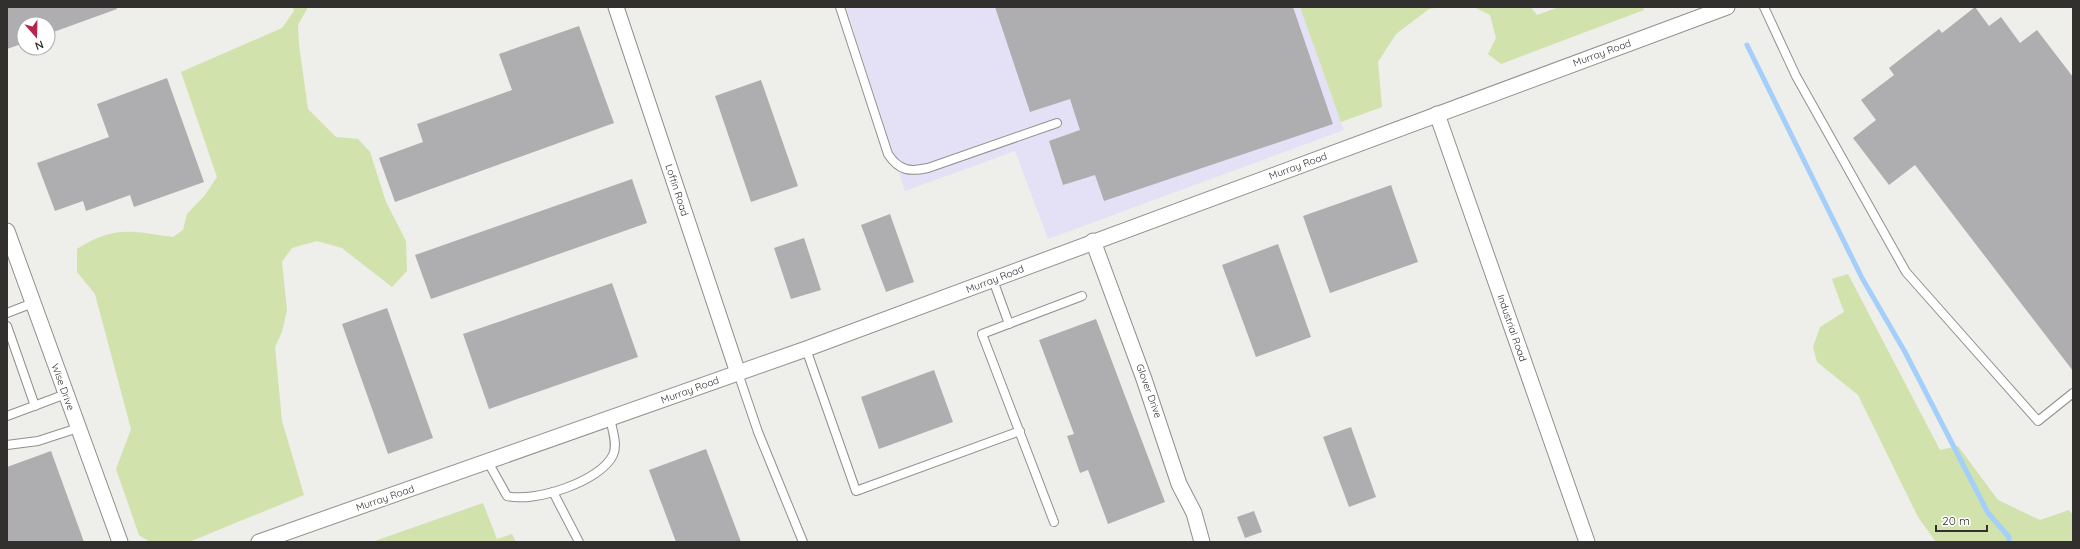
<svg xmlns="http://www.w3.org/2000/svg" width="2080" height="549" viewBox="0 0 2080 549" font-family="Quicksand,sans-serif">
<style>
.industrial{fill:#e4e0f6}
.green{fill:#d1e2ac}
.lines{fill:none;stroke-linecap:round;stroke-linejoin:round}
.stream{stroke:#a4cffa;stroke-width:5}
.building{fill:#aeaeb1}
.lane-casing{stroke:#91908d;stroke-width:10}
.street-casing{stroke:#91908d;stroke-width:17}
.lane{stroke:#fff;stroke-width:8}
.street{stroke:#fff;stroke-width:15}
.labels{text-anchor:middle;dominant-baseline:central;stroke-width:3.5;stroke-linejoin:round;paint-order:stroke}
.street-label{font-size:10px;fill:#31302f;stroke:#fff}
</style>
<rect width="100%" height="100%" fill="#eeeeea"/>
<polygon class="industrial" points="846,7 1300,7 1344,130 1048,239 1015,151 905,191"/>
<g class="green">
<path d="M293,7H308L298,25L299,45L308,109L336,137L358,139L370,152L386,202L406,241L407,271L392,287L342,248L317,241L292,248L282,262L287,310L282,332L275,347L282,421L304,495L189,542H150L139,535L116,469L131,429L95,294L77,272V249C114,225 132,231 173,237L183,230L187,214L205,195L217,177L181,72L282,28L294,11Z"/>
<polygon points="1300,7 1441,7 1429,9 1396,34 1378,62 1382,107 1341,122"/>
<polygon points="1474,7 1531,7 1537,15 1559,7 1643,7 1644,10 1501,64 1488,54 1496,38 1490,15"/>
<polygon points="1848,274 1940,450 1958,446 1998,500 2040,520 2069,510 2073,515 2073,542 1936,542 1918,517 1858,395 1817,362 1813,347 1820,327 1844,312 1832,279"/>
<polygon points="483,503 497,539 512,534 516,542 372,542"/>
</g>
<g class="lines">
<polyline class="stream" points="1747,45 1862,278 1905,352 1988,513 2009,537 2009,542"/>
</g>
<g class="building">
<polygon points="7,7 116,7 117,9 48,34 48,24 24,24 24,43 7,49"/>
<polygon points="995,7 1293,7 1333,124 1104,201 1095,175 1063,185 1049,141 1080,130 1070,99 1030,112"/>
<polygon points="1975,7 1989,26 2001,17 2020,43 2037,30 2073,77 2073,371 1915,165 1889,185 1853,138 1876,120 1861,100 1894,75 1889,68 1939,29 1942,33"/>
<polygon points="579,26 614,123 395,202 379,158 423,142 417,124 512,90 499,54"/>
<polygon points="167,78 204,182 134,207 130,195 86,211 83,201 55,211 37,163 109,137 97,104"/>
<polygon points="761,80 798,186 751,202 715,96"/>
<polygon points="632,179 647,223 431,299 415,255"/>
<polygon points="1391,185 1418,262 1330,293 1303,216"/>
<polygon points="890,214 914,282 886,292 861,225"/>
<polygon points="804,238 821,290 791,299 774,248"/>
<polygon points="1278,244 1311,337 1256,357 1222,265"/>
<polygon points="612,283 638,357 489,409 463,334"/>
<polygon points="387,308 433,438 388,454 342,324"/>
<polygon points="1096,319 1165,502 1108,524 1088,470 1080,473 1067,436 1074,434 1039,340"/>
<polygon points="934,370 953,422 879,449 861,397"/>
<polygon points="1351,427 1376,497 1349,507 1323,437"/>
<polygon points="706,449 741,542 676,542 649,470"/>
<polygon points="51,451 84,542 7,542 7,467"/>
<polygon points="1254,511 1262,532 1245,538 1237,517"/>
</g>
<g class="lines">
<g class="lane-casing">
<g id="lane">
<path d="M840,7L888,154C899,171 910,172 928,168L1057,123"/>
<polyline points="1764,7 1796,76 1906,272 2038,421 2073,393"/>
<polyline points="993,280 1009,324"/>
<polyline points="7,313 33,303"/>
<polyline points="7,326 35,406"/>
<polyline points="806,349 856,491 1020,431"/>
<polyline points="738,373 758,432 803,542"/>
<polyline points="7,416 66,394"/>
<polyline points="7,445 38,441 78,428"/>
<path d="M488,462L507,496C535,503 601,481 613,455C618,445 612,429 610,418"/>
<polyline points="553,492 579,542"/>
<polyline points="1054,522 982,334 1082,296"/>
</g>
</g>
<g class="street-casing">
<g id="street">
<polyline points="616,7 738,373"/>
<polyline points="1437,114 1587,542"/>
<polyline points="7,231 120,542"/>
<polyline points="1093,241 1144,379 1179,484 1194,513 1202,542"/>
<polyline points="259,542 806,349 1727,7"/>
</g>
</g>
<use href="#lane" class="lane"/>
<use href="#street" class="street"/>
</g>
<g class="labels">
<g class="street-label">
<text transform="translate(1602 53) rotate(-20)">Murray Road</text>
<text transform="translate(1298 166) rotate(-20)">Murray Road</text>
<text transform="translate(677 190) rotate(72)">Loftin Road</text>
<text transform="translate(995 279) rotate(-21)">Murray Road</text>
<text transform="translate(1512 328) rotate(71)">Industrial Road</text>
<text transform="translate(63 387) rotate(70)">Wise Drive</text>
<text transform="translate(690 390) rotate(-20)">Murray Road</text>
<text transform="translate(1149 391) rotate(70)">Glover Drive</text>
<text transform="translate(385 498) rotate(-19)">Murray Road</text>
</g>
</g>
<rect width="2080" height="549" fill="none" stroke="#31302f" stroke-width="16"/>
<g transform="translate(36 36) rotate(160)"><circle r="19" fill="#ffffff" stroke="#adacac"/>
<path d="M0-3L7 15L0 10L-7 15Z" fill="#b6254d"/>
<text y="-6" font-size="11" font-weight="bold" text-anchor="middle" fill="#31302f">N</text>
</g>
<path d="M1936 525v6h51v-6" fill="none" stroke="#31302f" stroke-width="2"/>
<text x="1942" y="525" font-size="12" fill="#31302f" stroke="#ffffff" stroke-width="3" paint-order="stroke">20 m</text>
</svg>
